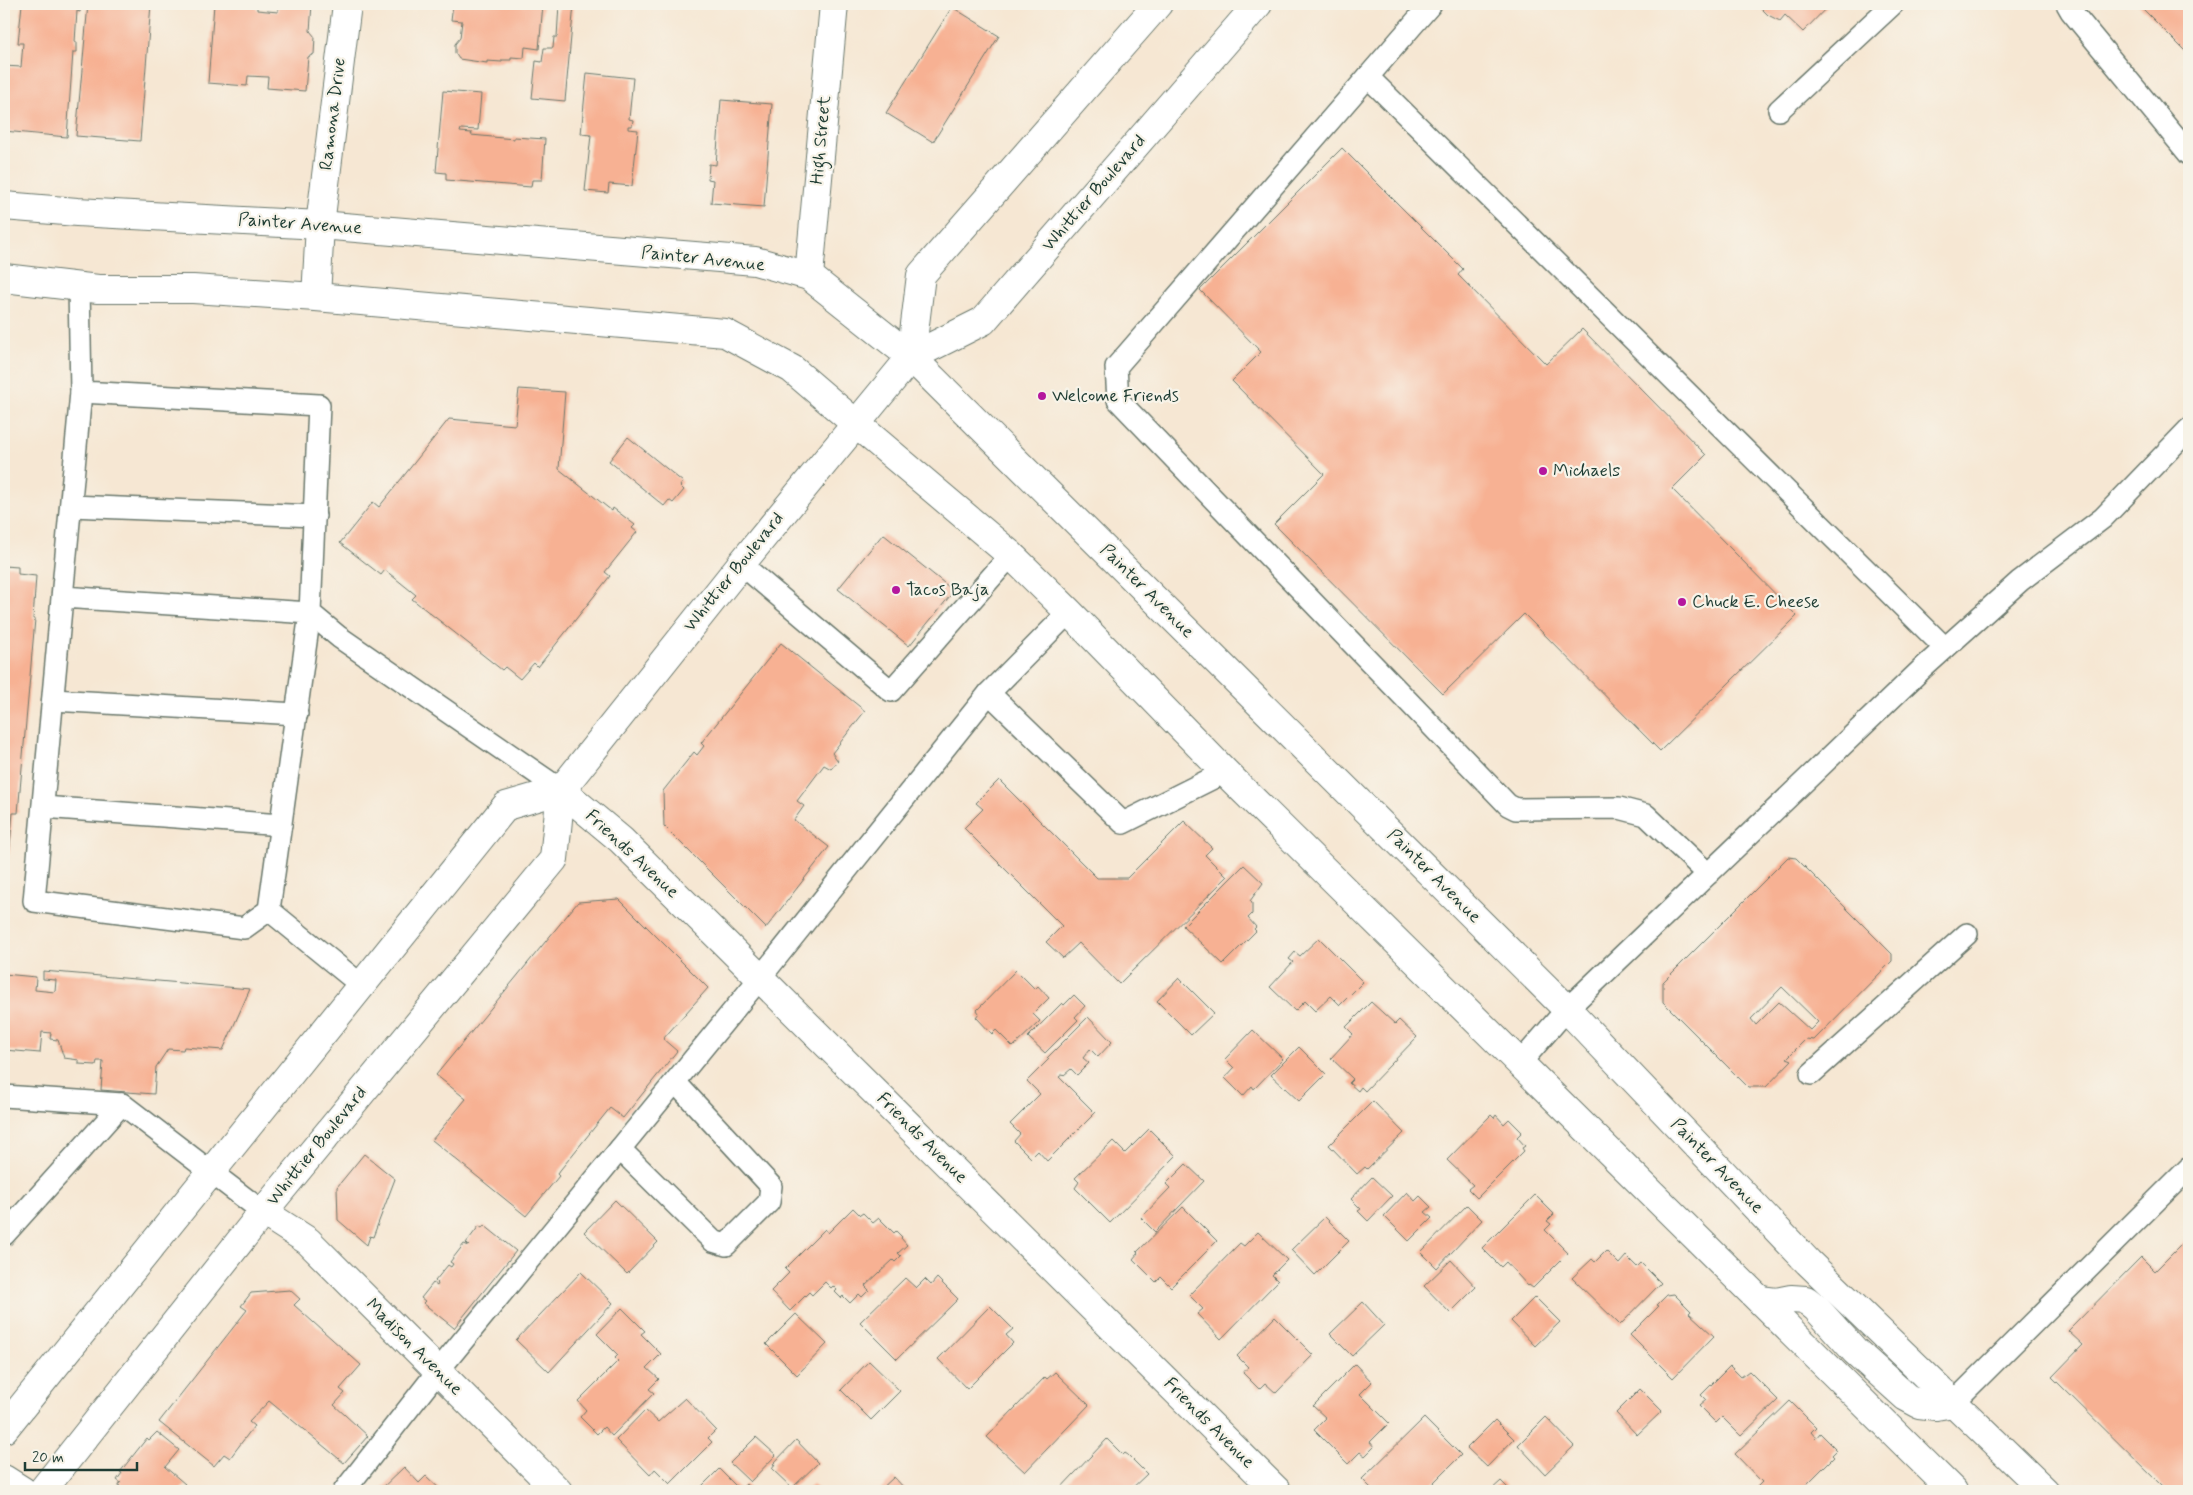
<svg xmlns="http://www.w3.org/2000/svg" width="2193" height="1495" viewBox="0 0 2193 1495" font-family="Mynerve,sans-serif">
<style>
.building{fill:#f7b193;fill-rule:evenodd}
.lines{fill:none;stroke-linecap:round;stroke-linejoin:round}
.lane-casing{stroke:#6a786c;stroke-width:24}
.street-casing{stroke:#6a786c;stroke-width:30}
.secondary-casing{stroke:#6a786c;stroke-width:30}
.primary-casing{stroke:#6a786c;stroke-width:30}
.lane{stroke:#fff;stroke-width:21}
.street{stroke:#fff;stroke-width:28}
.secondary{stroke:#fff;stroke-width:28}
.primary{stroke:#fff;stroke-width:28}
.poi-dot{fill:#b5179e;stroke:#f7f3e8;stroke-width:2}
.labels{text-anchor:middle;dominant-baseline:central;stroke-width:4.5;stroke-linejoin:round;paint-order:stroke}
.street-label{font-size:18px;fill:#1f3d34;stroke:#f7f3e8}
.poi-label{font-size:18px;fill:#1f3d34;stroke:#f7f3e8;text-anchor:start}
</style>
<rect width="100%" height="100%" fill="#f7f3e8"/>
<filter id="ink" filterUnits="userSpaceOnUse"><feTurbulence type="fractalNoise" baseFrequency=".02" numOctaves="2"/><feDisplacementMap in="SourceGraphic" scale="10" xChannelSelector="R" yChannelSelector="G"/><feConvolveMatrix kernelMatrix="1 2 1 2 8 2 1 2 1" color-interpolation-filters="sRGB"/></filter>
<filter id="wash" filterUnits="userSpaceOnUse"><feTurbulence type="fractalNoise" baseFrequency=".0096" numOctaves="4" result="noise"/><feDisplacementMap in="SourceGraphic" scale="20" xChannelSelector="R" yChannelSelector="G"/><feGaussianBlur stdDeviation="1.12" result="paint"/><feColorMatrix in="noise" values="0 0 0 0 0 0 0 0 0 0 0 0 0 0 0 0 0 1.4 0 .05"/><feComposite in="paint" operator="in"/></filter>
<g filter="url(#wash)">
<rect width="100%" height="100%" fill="#f6e7d3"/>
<g id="blocks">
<g class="building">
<polygon points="22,4 81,4 80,12 77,11 75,42 77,42 77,52 73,52 67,137 4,131 4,66 21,67 23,43 18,43"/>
<polygon points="88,4 151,4 140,141 76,136"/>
<polygon points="214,4 257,4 257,10 278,12 278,4 312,4 310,31 315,37 314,54 308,57 305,91 267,88 268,77 248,76 247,86 208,83"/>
<polygon points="453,4 543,4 539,49 525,47 524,58 511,57 511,60 502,60 502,62 487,61 487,63 459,59 455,53 455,44 460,38 462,21 451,20"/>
<polygon points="559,4 574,4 565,101 532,98 536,61 542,62 544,48 553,48 554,37 557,37"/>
<polygon points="1757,4 1830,4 1803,32 1785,15 1780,21 1768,15"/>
<polygon points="2138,4 2189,4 2189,55"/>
<polygon points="952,7 999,36 933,142 886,113"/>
<polygon points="587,73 633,78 629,119 633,120 632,126 628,126 628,129 638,130 632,186 609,184 608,193 585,191 591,135 581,134"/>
<polygon points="443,91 481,94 478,130 461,129 460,132 472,133 471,135 514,139 514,137 545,139 542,180 532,180 531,187 446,180 446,173 436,172"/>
<polygon points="721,100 772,104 764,207 711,203 713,180 708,179 709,164 716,165"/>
<polygon points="1342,148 1463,269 1458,275 1546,364 1582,329 1706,455 1672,489 1797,616 1660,751 1524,614 1443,694 1274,524 1324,474 1232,381 1261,352 1200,290"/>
<polygon points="519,389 565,392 559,469 612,511 613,508 635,525 632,528 637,532 605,572 610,576 538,667 534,663 520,679 505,667 502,670 412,599 416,595 385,570 381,575 340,543 373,502 379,507 449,419 515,425"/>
<polygon points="628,437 683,482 680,486 684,490 673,503 669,500 664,506 609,461"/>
<polygon points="883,534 954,591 909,646 838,589"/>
<polygon points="4,566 18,567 18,574 36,576 33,619 35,619 18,813 13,813 9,855 4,855"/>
<polygon points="781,643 865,711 832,753 838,761 831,769 824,765 797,801 804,806 794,820 829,847 766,928 664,826 663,791 694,752 697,755 704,746 701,743"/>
<polygon points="999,780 1097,878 1127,878 1184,821 1212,848 1205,855 1227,877 1119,984 1079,943 1063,958 1046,942 1062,926 964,828 983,809 976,803"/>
<path d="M1788,857L1796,858L1892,954V961L1814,1040L1806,1039L1787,1058L1792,1060L1766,1087H1748L1663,1002V982ZM1782,987L1818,1022L1810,1030L1779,1002L1756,1025L1751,1019Z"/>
<polygon points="1244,865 1263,883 1250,901 1252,903 1252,914 1248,918 1256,927 1254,929 1256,931 1223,964 1183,926"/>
<polygon points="619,899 708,988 663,1039 677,1051 623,1118 610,1108 557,1174 559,1176 526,1216 432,1140 466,1099 436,1075 578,902"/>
<polygon points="1319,938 1363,982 1340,1005 1331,996 1315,1011 1305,1001 1295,1011 1270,987 1293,962 1289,959 1295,952 1300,956"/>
<polygon points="1016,970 1035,989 1038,986 1049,998 1033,1014 1040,1021 1013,1047 996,1030 992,1034 976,1017 979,1013 977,1010"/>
<polygon points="43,971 250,989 223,1050 184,1047 183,1050 168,1049 156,1067 154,1094 101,1090 103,1061 97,1061 96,1065 79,1064 79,1060 64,1058 58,1040 50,1039 51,1033 42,1032 40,1053 4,1050 4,974 36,977 35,990 55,992 56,980 43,979"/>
<polygon points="1179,978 1214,1013 1191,1035 1157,1001"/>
<polygon points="1074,995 1085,1006 1075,1017 1078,1020 1045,1053 1028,1037 1062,1003 1064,1005"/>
<polygon points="1371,1002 1395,1024 1399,1020 1417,1037 1365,1091 1361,1087 1358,1091 1349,1083 1353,1079 1331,1058 1353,1034 1346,1027"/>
<polygon points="1088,1017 1112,1042 1098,1057 1090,1049 1083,1058 1089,1063 1077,1075 1071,1069 1064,1075 1063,1074 1059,1077 1095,1113 1047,1161 1038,1151 1031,1158 1014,1141 1020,1134 1010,1124 1040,1094 1027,1081 1049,1059 1047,1058"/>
<polygon points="1253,1030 1283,1059 1254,1089 1252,1086 1243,1096 1225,1078 1234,1068 1225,1059"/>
<polygon points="1299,1047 1326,1074 1299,1101 1271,1075"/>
<polygon points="1373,1101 1404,1133 1367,1169 1365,1167 1357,1174 1329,1145"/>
<polygon points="1491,1115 1494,1118 1496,1115 1504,1124 1509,1119 1522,1132 1517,1137 1525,1146 1522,1148 1524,1151 1477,1198 1468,1189 1473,1185 1447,1160"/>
<polygon points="1149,1129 1176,1156 1110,1223 1075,1188 1079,1182 1075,1178 1113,1141 1125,1153"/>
<polygon points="364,1154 395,1179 373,1237 370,1236 367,1245 338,1220 337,1187"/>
<polygon points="1186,1164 1204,1181 1155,1232 1141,1218 1170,1188 1166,1184"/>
<polygon points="1372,1177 1392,1196 1368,1221 1358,1211 1361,1209 1351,1199"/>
<polygon points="1407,1192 1415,1201 1420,1196 1431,1207 1425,1212 1432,1218 1409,1241 1384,1216"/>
<polygon points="1535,1195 1554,1214 1547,1221 1551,1224 1545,1230 1568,1253 1533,1288 1529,1285 1528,1286 1506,1262 1501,1267 1482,1248"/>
<polygon points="615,1200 658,1242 627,1274 584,1232"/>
<polygon points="1467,1205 1482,1220 1437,1268 1421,1252"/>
<polygon points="1183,1207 1217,1241 1171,1287 1161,1277 1156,1282 1133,1259 1138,1253 1137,1252"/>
<polygon points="853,1208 860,1215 863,1213 873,1223 879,1218 894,1233 896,1231 902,1237 901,1238 907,1245 898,1253 901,1256 895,1262 893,1260 865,1286 869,1290 862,1297 859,1294 850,1303 843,1296 841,1298 835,1292 837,1290 833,1286 831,1288 825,1282 812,1295 809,1292 790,1311 771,1291 789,1273 785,1269 825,1229 828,1233"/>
<polygon points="1325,1217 1349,1241 1315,1275 1291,1250"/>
<polygon points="484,1225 516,1251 454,1328 423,1303 425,1301 421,1298 433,1283 437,1286 438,1284 435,1281 448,1265 451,1267 453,1264 450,1262 464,1244 469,1246 466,1243 479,1226 482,1228"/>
<polygon points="1258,1232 1287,1260 1272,1275 1278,1281 1221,1339 1197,1314 1203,1309 1189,1295 1240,1243 1244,1246"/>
<polygon points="2189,1237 2189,1491 2167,1491 2052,1377 2083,1345 2068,1331 2141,1257 2155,1271"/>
<polygon points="1606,1251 1619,1264 1626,1256 1637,1267 1641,1263 1661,1283 1620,1325 1572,1278 1592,1259 1595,1262"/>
<polygon points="1451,1260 1476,1287 1450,1313 1424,1286"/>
<polygon points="581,1272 613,1303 549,1372 516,1340"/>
<polygon points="905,1278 916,1288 925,1279 931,1285 937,1278 958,1299 897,1359 860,1322"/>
<polygon points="290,1290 300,1299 294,1305 361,1365 340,1389 345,1393 334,1405 368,1436 344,1463 269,1401 249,1422 254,1426 230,1458 224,1454 214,1466 159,1422 247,1310 241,1306 251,1293"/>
<polygon points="1674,1294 1691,1311 1689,1313 1714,1336 1673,1378 1630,1335 1659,1306 1657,1305 1667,1295"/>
<polygon points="1535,1297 1560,1322 1535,1346 1511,1321"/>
<polygon points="1363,1302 1384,1325 1352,1356 1330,1334"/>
<polygon points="990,1306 1013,1329 1006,1335 1013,1343 967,1389 938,1359"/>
<polygon points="622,1308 645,1331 641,1334 661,1354 647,1368 659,1379 649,1389 654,1393 612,1436 604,1427 597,1434 580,1417 586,1410 578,1401 618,1361 615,1358 618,1355 597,1334"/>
<polygon points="796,1314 827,1344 797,1375 766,1344"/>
<polygon points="1275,1317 1313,1355 1276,1393 1265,1383 1259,1389 1243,1373 1248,1367 1237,1356"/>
<polygon points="869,1361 900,1391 871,1420 841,1390"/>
<polygon points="1355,1364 1372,1382 1360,1394 1389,1423 1370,1442 1374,1447 1365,1456 1360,1452 1348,1464 1314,1430 1326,1418 1313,1406"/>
<polygon points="1730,1366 1741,1377 1749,1371 1778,1400 1741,1436 1722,1417 1716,1423 1699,1406 1706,1400 1701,1395"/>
<polygon points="1055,1372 1089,1405 1025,1472 987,1437 1045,1377 1047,1379"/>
<polygon points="1640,1389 1662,1411 1637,1435 1616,1413"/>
<polygon points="685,1398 716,1430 708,1438 712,1442 670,1484 655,1469 650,1475 616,1440 645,1410 658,1422"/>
<polygon points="1790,1401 1816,1427 1811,1432 1816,1438 1820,1433 1837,1450 1832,1455 1834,1457 1800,1491 1757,1491 1755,1489 1762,1482 1735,1454"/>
<polygon points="1546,1417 1574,1446 1545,1474 1518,1445"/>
<polygon points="1424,1418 1461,1455 1425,1491 1374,1491 1362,1479"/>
<polygon points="1495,1420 1514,1439 1487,1467 1467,1448"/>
<polygon points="157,1432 179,1450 165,1467 185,1484 179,1491 120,1491 119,1484 121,1483 117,1480 122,1473 120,1472 147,1438 149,1440"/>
<polygon points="756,1437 776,1455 750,1482 730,1463"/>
<polygon points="1107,1439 1123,1455 1125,1453 1128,1455 1147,1474 1129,1491 1058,1491"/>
<polygon points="796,1440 818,1463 792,1488 772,1469 775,1465 773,1464"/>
<polygon points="404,1467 419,1483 426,1476 442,1491 379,1491"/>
<polygon points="719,1469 740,1490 746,1484 753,1491 697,1491"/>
<polygon points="894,1477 907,1491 879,1491"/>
<polygon points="1501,1481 1511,1491 1490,1491"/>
<polygon points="813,1484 821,1491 805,1491"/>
</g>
</g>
</g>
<g filter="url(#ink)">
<use href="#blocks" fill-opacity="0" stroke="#6a786c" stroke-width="1"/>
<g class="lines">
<g class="lane-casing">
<g id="lane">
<polyline points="1431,4 1116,367 1118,400 1508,805 1516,809 1619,808 1646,815 1708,874"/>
<polyline points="2067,4 2071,11 2189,154"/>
<polyline points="1368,77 1945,648"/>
<polyline points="1779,110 1893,4"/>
<polyline points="79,287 81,392 319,405 310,613 339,637 561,790"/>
<polyline points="71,506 315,516"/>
<polyline points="741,564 891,691 1011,555"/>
<polyline points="62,597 310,613 269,910 244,928 34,901 81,392"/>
<polyline points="989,693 1123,823 1225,772"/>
<polyline points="53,700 297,714"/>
<polyline points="43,807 281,825"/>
<polyline points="269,910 361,985"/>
<polyline points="1520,1063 1567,1009 1923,668 2020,581 2103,518 2189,429"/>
<polyline points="1811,1074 1967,934"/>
<polyline points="4,1096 122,1104 263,1212"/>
<polyline points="620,1149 713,1241 726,1245 769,1202 771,1186 675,1082"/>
<polyline points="4,1235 122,1104"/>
<polyline points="1953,1403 2189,1168"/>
<polyline points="344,1491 438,1371 760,978 989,693 1069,612"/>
</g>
</g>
<g class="street-casing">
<g id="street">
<polyline points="809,276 834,4"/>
<polyline points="316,297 320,225 347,4"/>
<polyline points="561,790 621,840 1277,1491"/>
<polyline points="263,1212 308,1241 558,1491"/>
<polyline points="4,1479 23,1491"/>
</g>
</g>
<g class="secondary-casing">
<g id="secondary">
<polyline points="4,206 77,212 320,225 755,261 809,276 911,357"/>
<polyline points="4,278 98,289 193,289 316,297 725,333 792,369 855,423"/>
</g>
</g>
<g class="primary-casing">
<g id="primary">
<polyline points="911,357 1567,1009 1808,1262 2045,1491"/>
<polyline points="911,357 921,275 1158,4"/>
<polyline points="855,423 1011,555 1069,612 1225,772 1953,1491"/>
<polyline points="1760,1300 1776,1302 1791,1299 1806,1300 1816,1308 1855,1351 1906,1397 1919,1404 1936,1406 1953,1403"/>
<polyline points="4,1429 506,806 561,790"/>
<polyline points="42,1491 263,1212 554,859 561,790 741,564 911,357 983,321 1258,4"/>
</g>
</g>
<use href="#lane" class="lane"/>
<use href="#street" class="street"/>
<use href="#secondary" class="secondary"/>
<use href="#primary" class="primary"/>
</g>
</g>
<g class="poi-dot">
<circle cx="1042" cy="396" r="5"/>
<circle cx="1543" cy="471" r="5"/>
<circle cx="896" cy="590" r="5"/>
<circle cx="1682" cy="602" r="5"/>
</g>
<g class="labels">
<g class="street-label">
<text transform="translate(333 114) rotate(-83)">Ramona Drive</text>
<text transform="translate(821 140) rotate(-85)">High Street</text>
<text transform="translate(1094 193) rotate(-49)">Whittier Boulevard</text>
<text transform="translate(300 224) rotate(4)">Painter Avenue</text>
<text transform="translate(703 259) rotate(6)">Painter Avenue</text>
<text transform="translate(734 572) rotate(-51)">Whittier Boulevard</text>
<text transform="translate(1147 591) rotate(45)">Painter Avenue</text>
<text transform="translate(632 854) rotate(43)">Friends Avenue</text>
<text transform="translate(1434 876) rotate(45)">Painter Avenue</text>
<text transform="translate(922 1138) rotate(45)">Friends Avenue</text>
<text transform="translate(317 1146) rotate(-51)">Whittier Boulevard</text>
<text transform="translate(1717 1166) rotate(46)">Painter Avenue</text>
<text transform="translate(414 1347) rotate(45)">Madison Avenue</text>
<text transform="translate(1209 1423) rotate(45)">Friends Avenue</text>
</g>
<g class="poi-label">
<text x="1052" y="396">Welcome Friends</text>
<text x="1553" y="471">Michaels</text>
<text x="906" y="590">Tacos Baja</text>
<text x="1692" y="602">Chuck E. Cheese</text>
</g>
</g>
<rect width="2193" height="1495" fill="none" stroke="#f7f3e8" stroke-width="20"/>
<path d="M25 1462v8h112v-8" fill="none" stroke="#1f3d34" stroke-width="2.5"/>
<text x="32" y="1462" font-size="15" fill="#1f3d34" stroke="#f7f3e8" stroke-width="4" paint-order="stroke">20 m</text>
</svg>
